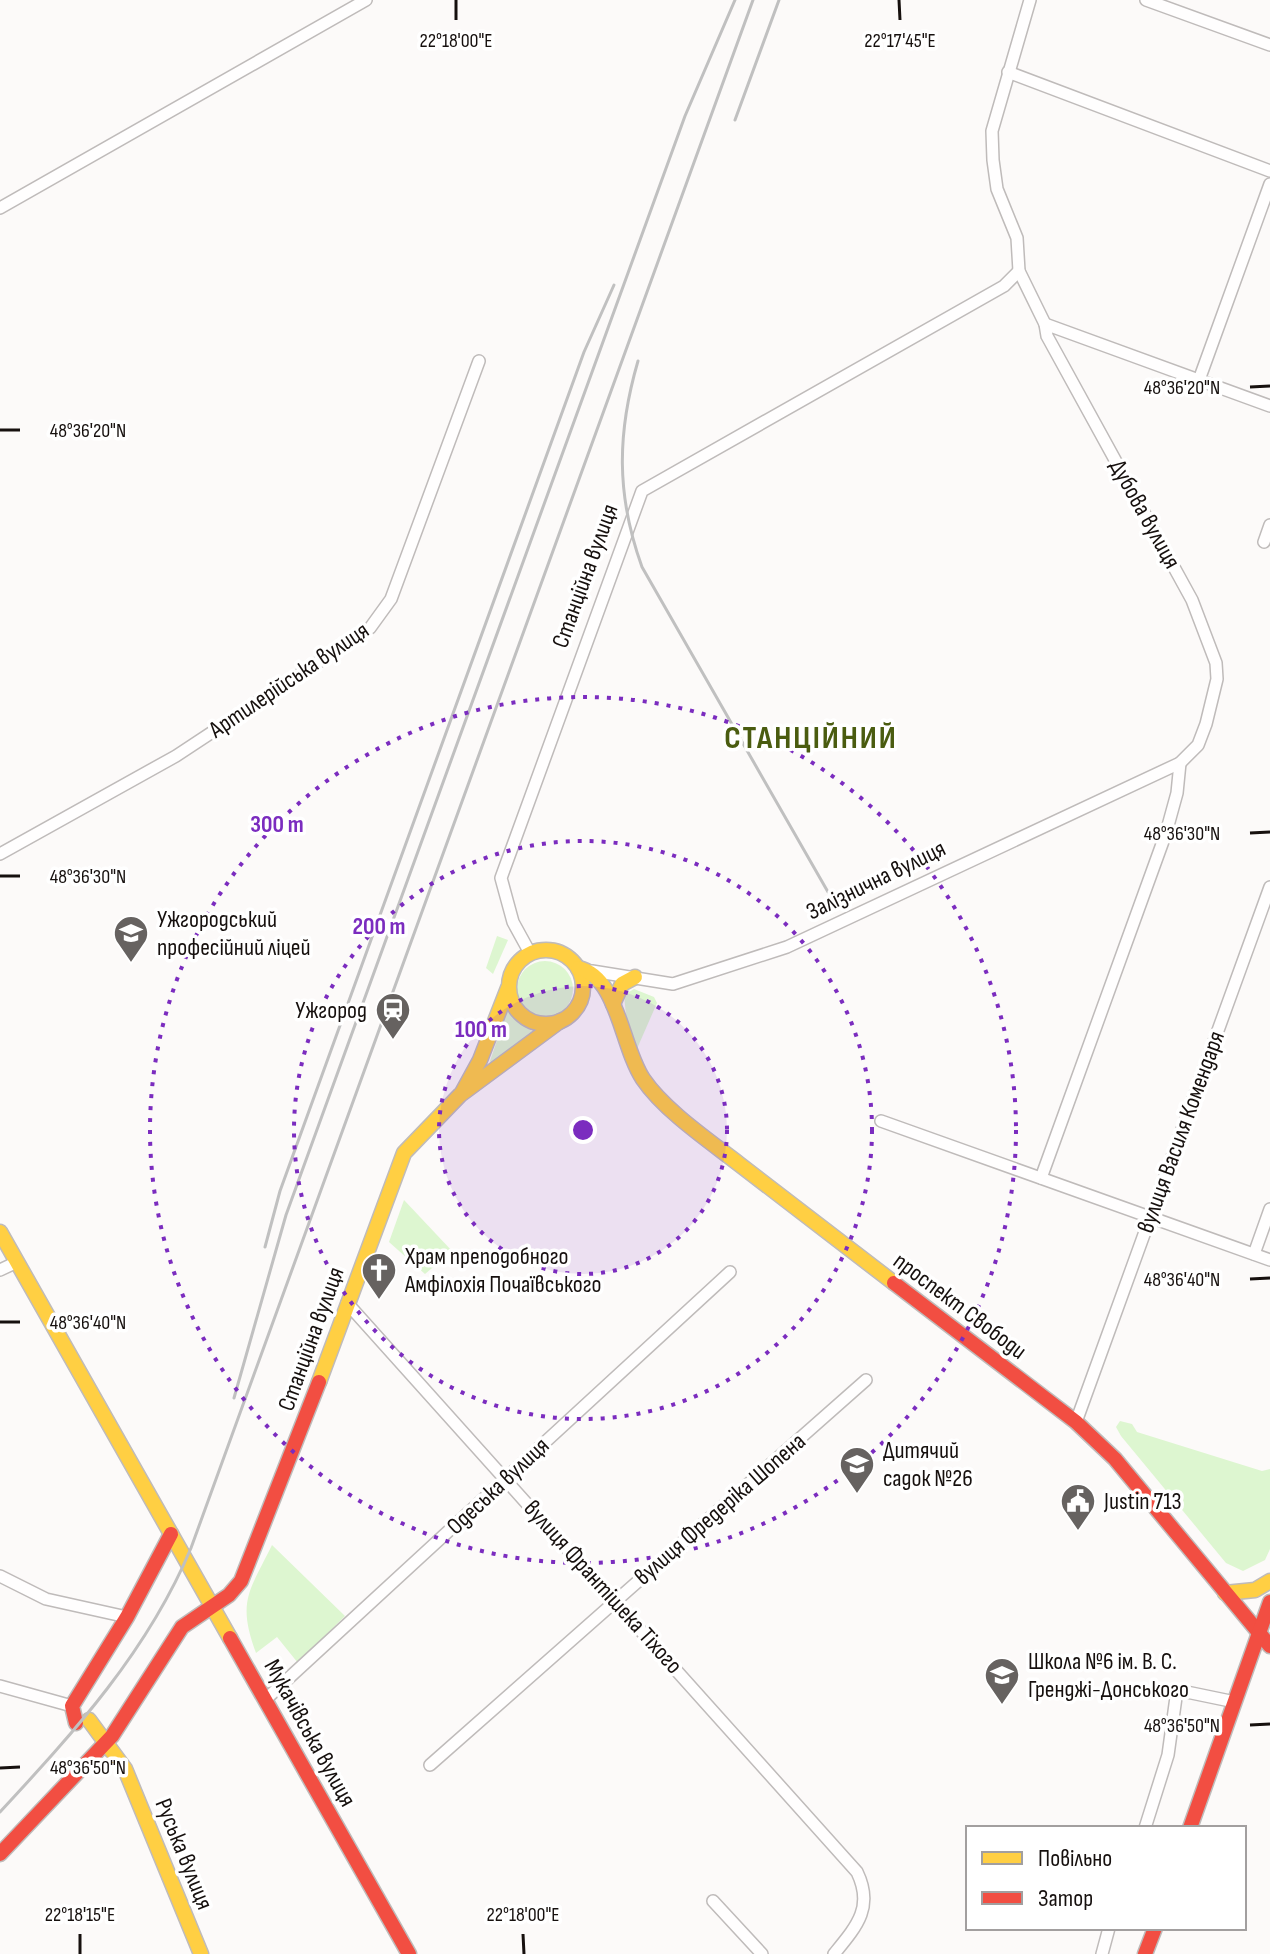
<svg xmlns="http://www.w3.org/2000/svg" width="1270" height="1954" viewBox="0 0 1270 1954" font-family="'Sofia Sans Condensed',sans-serif">
<style>
.green{fill:#ddf6d0}
.lines{fill:none;stroke-linecap:round;stroke-linejoin:round}
.street-casing{stroke:#bfbbba;stroke-width:14}
.slow-casing{stroke:#bfbbba;stroke-width:17}
.jam-casing{stroke:#bfbbba;stroke-width:17}
.street{stroke:#fffefe;stroke-width:11}
.slow{stroke:#ffcf43;stroke-width:14}
.jam{stroke:#f24e42;stroke-width:14}
.rail{stroke:#c0c0c0;stroke-width:3}
.ticks{fill:none;stroke:#16100e;stroke-width:3}
.ring{fill:none;stroke:#7b2cbf;stroke-width:4;stroke-dasharray:4 8}
.labels{text-anchor:middle;dominant-baseline:central;stroke-width:7;stroke-linejoin:round;paint-order:stroke}
.street-label{font-size:24px;fill:#16100e;stroke:#fff}
.poi-label{font-size:24px;fill:#16100e;stroke:#fff;text-anchor:start}
.district-label{font-size:32px;font-weight:bold;letter-spacing:2px;fill:#4a5c10;stroke:#fff}
.ticks-label{font-size:20px;text-anchor:middle;fill:#16100e;stroke:#fff;stroke-width:7;stroke-linejoin:round;paint-order:stroke}
.centre{fill:#7b2cbf;stroke:#fff;stroke-width:4}
.ring-label{font-size:24px;text-anchor:middle;font-weight:bold;fill:#7b2cbf;stroke:#fff;stroke-width:7;stroke-linejoin:round;paint-order:stroke}
</style>
<rect width="100%" height="100%" fill="#fcfaf9"/>
<g class="green">
<polygon points="497,936 508,940 493,974 486,968"/>
<circle cx="545" cy="989" r="28"/>
<polygon points="634,989 654,997 657,1003 636,1051 628,1034 624,995"/>
<polygon points="507,1011 533,1032 491,1063 490,1061"/>
<polygon points="404,1200 452,1251 425,1274 389,1242"/>
<polygon points="1120,1421 1132,1424 1137,1432 1262,1471 1270,1469 1270,1549 1265,1560 1243,1571 1226,1563 1121,1436 1116,1427"/>
<path d="M272,1545L345,1616L298,1663L277,1637L256,1653C237,1601 249,1592 272,1545Z"/>
</g>
<g class="lines">
<g class="street-casing">
<g id="street">
<polyline points="1146,0 1270,45"/>
<polyline points="1008,72 1270,171"/>
<polyline points="0,208 366,0"/>
<polyline points="1045,324 1270,406"/>
<polyline points="1199,380 1270,184"/>
<polyline points="1264,542 1270,525"/>
<polyline points="0,854 176,756 370,628 391,599 479,361"/>
<polyline points="530,953 513,922 501,878 642,491 1004,286 1019,271"/>
<polyline points="592,971 673,984 787,947 1180,763 1198,745 1206,724 1217,679 1216,663 1192,600 1047,336 1045,324 1019,271 1017,238 997,189 993,160 992,131 1030,0"/>
<polyline points="881,1121 1270,1260"/>
<polyline points="1041,1178 1166,833 1177,793 1180,763"/>
<polyline points="1254,1254 1270,1209"/>
<polyline points="0,1270 17,1262"/>
<path d="M347,1303L857,1872C874,1907 857,1926 834,1954"/>
<polyline points="1076,1422 1270,887"/>
<polyline points="0,1576 46,1599 127,1617"/>
<polyline points="0,1686 72,1706"/>
<polyline points="266,1699 730,1272"/>
<polyline points="430,1765 866,1380"/>
<polyline points="1145,1828 1168,1755 1177,1690 1235,1702"/>
<polyline points="713,1901 762,1954"/>
<polyline points="1102,1954 1109,1928"/>
</g>
</g>
<g class="slow-casing">
<g id="slow">
<circle cx="546" cy="987" r="37"/>
<path d="M578,968C618,976 621,1046 643,1079C664,1110 708,1140 739,1164C790,1203 842,1243 894,1283"/>
<polyline points="613,1004 622,984 635,977"/>
<polyline points="463,1091 480,1060 508,988"/>
<polyline points="0,1232 230,1638"/>
<polyline points="319,1382 404,1153 460,1095 560,1021"/>
<polyline points="1225,1593 1255,1590 1270,1581"/>
<polyline points="89,1720 125,1769 201,1954"/>
</g>
</g>
<g class="jam-casing">
<g id="jam">
<polyline points="894,1283 1076,1422 1115,1459 1270,1646"/>
<polyline points="230,1638 409,1954"/>
<polyline points="76,1723 72,1706 127,1617 171,1534"/>
<polyline points="1190,1828 1270,1602"/>
<polyline points="0,1854 112,1736 182,1627 229,1595 241,1581 319,1382"/>
<polyline points="1145,1954 1155,1928"/>
</g>
</g>
<use href="#street" class="street"/>
<use href="#slow" class="slow"/>
<use href="#jam" class="jam"/>
<g class="rail">
<polyline points="735,120 779,0"/>
<path d="M638,361C617,433 616,495 642,567L828,892"/>
<polyline points="265,1247 280,1191 584,352 614,285"/>
<polyline points="234,1398 286,1215 685,116 735,0"/>
<path d="M0,1812C75,1731 148,1651 191,1548L753,0"/>
</g>
</g>
<path class="ticks" d="M456,0V20M899,0L900,20M1250,387L1270,386M0,430H20M1250,833L1270,832M0,876H20M1250,1279L1270,1278M0,1322H20M1250,1725L1270,1724M0,1768L20,1767M80,1934V1954M523,1934L524,1954"/>
<circle cx="583" cy="1130" r="144" fill="#7b2cbf" fill-opacity=".12"/>
<g class="ring">
<circle cx="583" cy="1130" r="144"/>
<circle cx="583" cy="1130" r="289"/>
<circle cx="583" cy="1130" r="433"/>
</g>
<defs>
<g id="university-pin" transform="scale(1.8)"><path d="M0 17L-7.5 6A9.5 9.5 0 1 1 7.5 6Z" fill="#666260" stroke="#fff"/><path d="M0-5L7-2L0 1L-7-2ZM-4 1L0 2.5L4 1V4Q0 6-4 4Z" fill="#fff"/></g>
<g id="station-pin" transform="scale(1.8)"><path d="M0 17L-7.5 6A9.5 9.5 0 1 1 7.5 6Z" fill="#666260" stroke="#fff"/><path d="M-3-6H3Q5-6 5-4V2Q5 4 3 4L4.5 6H3L1.5 4h-3L-3 6H-4.5L-3 4Q-5 4-5 2V-4Q-5-6-3-6ZM-3.5-4v3h7v-3ZM-3.5 1v1.5H-2V1ZM2 1v1.5H3.5V1Z" fill="#fff"/></g>
<g id="church-pin" transform="scale(1.8)"><path d="M0 17L-7.5 6A9.5 9.5 0 1 1 7.5 6Z" fill="#666260" stroke="#fff"/><path d="M-1.2-6h2.4v3.5h3.3v2.4h-3.3V6h-2.4V-.1h-3.3v-2.4h3.3Z" fill="#fff"/></g>
<g id="school-pin" transform="scale(1.8)"><path d="M0 17L-7.5 6A9.5 9.5 0 1 1 7.5 6Z" fill="#666260" stroke="#fff"/><path d="M0-5L7-2L0 1L-7-2ZM-4 1L0 2.5L4 1V4Q0 6-4 4Z" fill="#fff"/></g>
<g id="civic-pin" transform="scale(1.8)"><path d="M0 17L-7.5 6A9.5 9.5 0 1 1 7.5 6Z" fill="#666260" stroke="#fff"/><path d="M-.6-6.5H3V-4.5H.6V-3L4-1V1h2V6H-6V1h2V-1L-.6-3ZM-1.2 2.5V6h2.4V2.5Z" fill="#fff"/></g>
</defs>
<g fill-rule="evenodd">
<use href="#university-pin" x="131" y="933"/>
<use href="#station-pin" x="393" y="1010"/>
<use href="#church-pin" x="379" y="1270"/>
<use href="#school-pin" x="857" y="1464"/>
<use href="#civic-pin" x="1078" y="1501"/>
<use href="#school-pin" x="1002" y="1675"/>
</g>
<g class="labels">
<g class="street-label">
<text transform="translate(1145 514) rotate(61)">Дубова вулиця</text>
<text transform="translate(585 576) rotate(-70)">Станційна вулиця</text>
<text transform="translate(289 680) rotate(-34)">Артилерійська вулиця</text>
<text transform="translate(876 880) rotate(-26)">Залізнична вулиця</text>
<text transform="translate(1181 1132) rotate(-70)">вулиця Василя Комендаря</text>
<text transform="translate(960 1306) rotate(37)">проспект Свободи</text>
<text transform="translate(311 1339) rotate(-70)">Станційна вулиця</text>
<text transform="translate(498 1486) rotate(-43)">Одеська вулиця</text>
<text transform="translate(720 1509) rotate(-41)">вулиця Фредеріка Шопена</text>
<text transform="translate(603 1587) rotate(48)">вулиця Франтішека Тіхого</text>
<text transform="translate(310 1733) rotate(61)">Мукачівська вулиця</text>
<text transform="translate(184 1854) rotate(68)">Руська вулиця</text>
</g>
<g class="poi-label">
<text x="157" y="919">Ужгородський<tspan x="157" dy="28">професійний ліцей</tspan></text>
<text x="367" y="1010" text-anchor="end">Ужгород</text>
<text x="405" y="1256">Храм преподобного<tspan x="405" dy="28">Амфілохія Почаївського</tspan></text>
<text x="883" y="1450">Дитячий<tspan x="883" dy="28">садок №26</tspan></text>
<text x="1104" y="1501">Justin 713</text>
<text x="1028" y="1661">Школа №6 ім. В. С.<tspan x="1028" dy="28">Гренджі-Донського</tspan></text>
</g>
<g class="district-label">
<text x="811" y="738">СТАНЦІЙНИЙ</text>
</g>
</g>
<g class="ticks-label">
<text x="456" y="47">22°18'00"E</text>
<text x="900" y="47">22°17'45"E</text>
<text x="1182" y="394">48°36'20"N</text>
<text x="88" y="437">48°36'20"N</text>
<text x="1182" y="840">48°36'30"N</text>
<text x="88" y="883">48°36'30"N</text>
<text x="1182" y="1286">48°36'40"N</text>
<text x="88" y="1329">48°36'40"N</text>
<text x="1182" y="1732">48°36'50"N</text>
<text x="88" y="1774">48°36'50"N</text>
<text x="80" y="1921">22°18'15"E</text>
<text x="523" y="1921">22°18'00"E</text>
</g>
<circle cx="583" cy="1130" r="12" class="centre"/>
<g class="ring-label">
<text x="277" y="832">300 m</text>
<text x="379" y="934">200 m</text>
<text x="481" y="1037">100 m</text>
</g>
<rect x="966" y="1826" width="280" height="104" fill="#ffffff" stroke="#a29f9f" stroke-width="2"/>
<rect x="982" y="1852" width="40" height="12" fill="#ffcf43" stroke="#a29f9f" stroke-width="2"/>
<text x="1038" y="1866" font-size="24" fill="#16100e">Повільно</text>
<rect x="982" y="1892" width="40" height="12" fill="#f24e42" stroke="#a29f9f" stroke-width="2"/>
<text x="1038" y="1906" font-size="24" fill="#16100e">Затор</text>
</svg>
